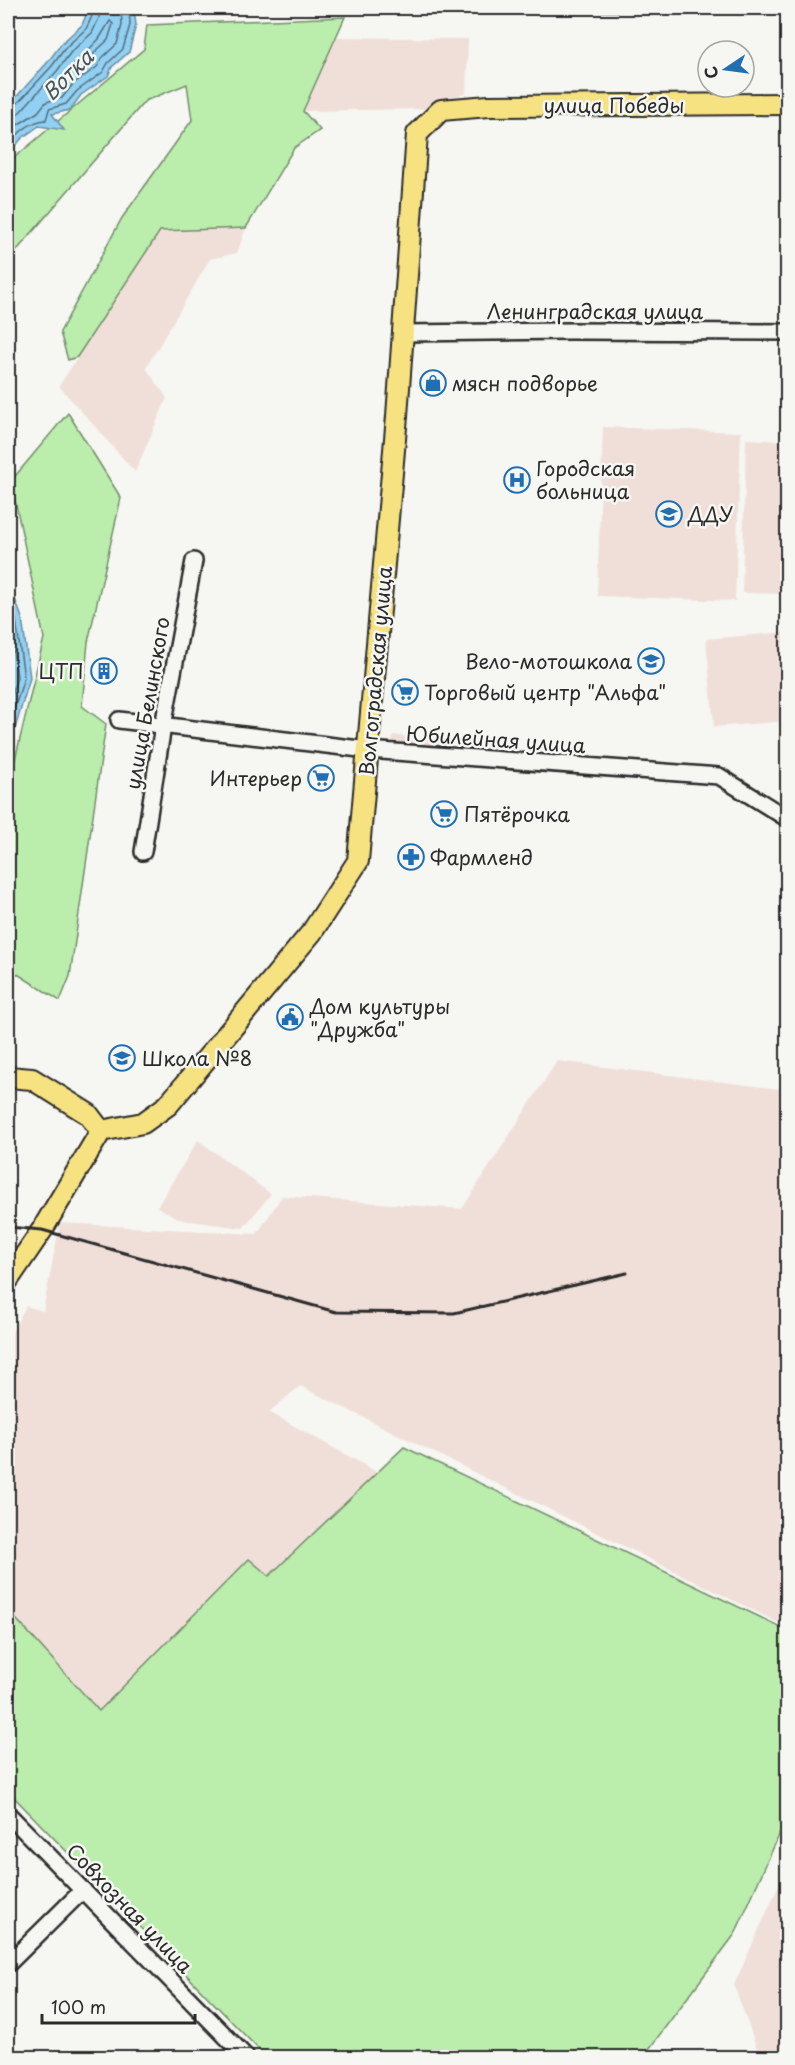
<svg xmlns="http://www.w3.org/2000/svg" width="795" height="2065" viewBox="0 0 795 2065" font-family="'Playpen Sans',sans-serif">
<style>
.built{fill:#f0dfd9}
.green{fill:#bbedac;stroke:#738c6c;stroke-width:1.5}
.water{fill:#91d0f2;stroke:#688ea2;stroke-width:1.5}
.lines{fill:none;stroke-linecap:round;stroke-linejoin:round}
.shore{stroke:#546d7b;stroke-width:1.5}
.minor-casing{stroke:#2b2b2b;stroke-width:20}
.major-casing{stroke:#2b2b2b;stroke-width:24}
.minor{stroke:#f6f6f2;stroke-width:15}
.major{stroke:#f7e281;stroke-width:20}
.rail{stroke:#2b2b2b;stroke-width:3}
.labels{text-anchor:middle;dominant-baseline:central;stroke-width:5;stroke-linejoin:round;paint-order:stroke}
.street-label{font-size:20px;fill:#2b2b2b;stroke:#f6f6f2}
.poi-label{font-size:20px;fill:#2b2b2b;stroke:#f6f6f2;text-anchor:start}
.water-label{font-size:21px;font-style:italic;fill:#44545d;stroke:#f6f6f2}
</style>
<rect width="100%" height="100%" fill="#f6f6f2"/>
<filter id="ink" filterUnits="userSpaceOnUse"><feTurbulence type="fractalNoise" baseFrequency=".0167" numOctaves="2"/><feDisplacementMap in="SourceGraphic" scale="12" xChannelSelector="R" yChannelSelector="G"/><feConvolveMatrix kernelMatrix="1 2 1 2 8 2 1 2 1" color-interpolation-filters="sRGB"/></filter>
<g filter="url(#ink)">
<g class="built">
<polygon points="337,37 468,39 466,93 422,109 303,111"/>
<polygon points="246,228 237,253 210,259 146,368 167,398 135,472 59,386 160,231"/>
<polygon points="603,427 741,432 735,601 597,596"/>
<polygon points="746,439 787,441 787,594 742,593"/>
<polygon points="787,632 787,721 714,727 706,639"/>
<polygon points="393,735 445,741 444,748 392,742"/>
<polygon points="557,1061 787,1090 787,1627 300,1386 269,1412 377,1472 269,1576 249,1560 99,1712 8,1610 8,1339 26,1306 43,1311 60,1223 257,1234 282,1196 462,1209"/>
<polygon points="198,1140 271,1194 243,1228 182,1220 157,1207"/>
<polygon points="787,1867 787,2057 760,2057 734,1985"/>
</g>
<g class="green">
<polygon points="345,17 303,111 320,130 294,148 246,228 160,231 77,357 68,360 60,332 122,218 192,120 187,84 145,101 11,257 8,240 8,163 144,49 147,25"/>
<polygon points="68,413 121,498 88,642 82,706 106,724 70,976 60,1001 8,968 8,769 14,764 44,638 11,481"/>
<polygon points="404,1447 787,1630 787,1817 735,1934 643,2057 266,2057 8,1791 8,1610 99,1711 249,1559 269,1576"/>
</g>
<g class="water">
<polygon points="85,8 134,8 136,25 129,52 112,67 108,76 81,95 70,110 52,114 64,130 39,126 22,138 8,155 8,106 47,63 62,43 82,25 86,15"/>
<polygon points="8,552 8,580 22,618 30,678 14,732 8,735 8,739"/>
</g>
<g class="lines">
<g class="shore">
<polygon points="110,21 113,24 108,40 95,52 90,61 76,71 73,71 72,67 99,39"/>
<polyline points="8,109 15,106 52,66 66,47 86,29 92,16 91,8"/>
<polyline points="8,116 14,116 20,112 57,71 71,52 92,33 99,18 98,8"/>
<polyline points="8,134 14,127 38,112 46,102 62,98 73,84 97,67 102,58 117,44 122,25 121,8"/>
<path d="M8,145C18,133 30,121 46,120L49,109L66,104L77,91L103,72L108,63L123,49L130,25L129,8"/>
<polyline points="8,594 16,620 24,678 8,729"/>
<polyline points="8,617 17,677 8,707"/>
</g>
<g class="minor-casing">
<g id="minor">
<polyline points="403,333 570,331 788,332"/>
<polyline points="119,720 368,750 719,776 788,819"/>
<polyline points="143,852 163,726 194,561"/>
<polyline points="8,1814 247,2058"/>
<polyline points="8,1964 83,1890"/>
</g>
</g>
<g class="major-casing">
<g id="major">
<polyline points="8,1077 32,1079 88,1114 101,1131"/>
<polyline points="101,1131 143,1123 168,1105 312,932 358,861 397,416 417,134 441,110 489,106 788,104"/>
<polyline points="8,1280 42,1230 101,1131"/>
</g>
</g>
<use href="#minor" class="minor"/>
<use href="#major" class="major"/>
<g class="rail">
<polyline points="349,8 788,12"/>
<polyline points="8,1227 42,1230 336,1312 454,1313 627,1273"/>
</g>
</g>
</g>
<defs>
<g id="shop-ring" transform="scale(1.35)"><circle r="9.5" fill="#f6f6f2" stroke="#1f6fb2" stroke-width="1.5"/><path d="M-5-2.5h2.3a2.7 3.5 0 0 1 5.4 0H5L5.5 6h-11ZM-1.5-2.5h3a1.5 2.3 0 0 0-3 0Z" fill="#1f6fb2"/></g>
<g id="hospital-ring" transform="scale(1.35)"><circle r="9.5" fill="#f6f6f2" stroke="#1f6fb2" stroke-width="1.5"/><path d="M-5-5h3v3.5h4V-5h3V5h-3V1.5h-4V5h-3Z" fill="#1f6fb2"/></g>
<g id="school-ring" transform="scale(1.35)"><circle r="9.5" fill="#f6f6f2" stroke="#1f6fb2" stroke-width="1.5"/><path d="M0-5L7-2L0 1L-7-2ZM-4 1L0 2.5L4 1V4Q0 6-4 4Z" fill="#1f6fb2"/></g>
<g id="building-ring" transform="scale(1.35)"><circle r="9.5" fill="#f6f6f2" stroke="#1f6fb2" stroke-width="1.5"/><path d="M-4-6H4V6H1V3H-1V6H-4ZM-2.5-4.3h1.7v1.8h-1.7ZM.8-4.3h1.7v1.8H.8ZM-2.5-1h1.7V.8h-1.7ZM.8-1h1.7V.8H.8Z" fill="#1f6fb2"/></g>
<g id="supermarket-ring" transform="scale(1.35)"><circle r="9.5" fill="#f6f6f2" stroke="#1f6fb2" stroke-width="1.5"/><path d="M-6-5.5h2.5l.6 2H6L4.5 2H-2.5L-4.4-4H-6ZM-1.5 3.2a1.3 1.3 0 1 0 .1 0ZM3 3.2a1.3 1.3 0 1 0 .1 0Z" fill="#1f6fb2"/></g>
<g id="pharmacy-ring" transform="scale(1.35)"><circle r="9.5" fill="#f6f6f2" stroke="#1f6fb2" stroke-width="1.5"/><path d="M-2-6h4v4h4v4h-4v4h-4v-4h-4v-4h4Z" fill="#1f6fb2"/></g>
<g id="civic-ring" transform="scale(1.35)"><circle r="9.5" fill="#f6f6f2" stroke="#1f6fb2" stroke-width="1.5"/><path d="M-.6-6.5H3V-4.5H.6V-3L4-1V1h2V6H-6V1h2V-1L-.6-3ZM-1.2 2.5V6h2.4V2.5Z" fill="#1f6fb2"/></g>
</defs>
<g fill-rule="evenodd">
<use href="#shop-ring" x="433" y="383"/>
<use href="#hospital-ring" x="517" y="480"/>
<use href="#school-ring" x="669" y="514"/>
<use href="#school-ring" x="651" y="661"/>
<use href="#building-ring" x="104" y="671"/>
<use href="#supermarket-ring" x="405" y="692"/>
<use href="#supermarket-ring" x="321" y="778"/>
<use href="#supermarket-ring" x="444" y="814"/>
<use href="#pharmacy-ring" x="411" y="857"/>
<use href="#civic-ring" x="290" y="1017"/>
<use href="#school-ring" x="122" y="1058"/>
</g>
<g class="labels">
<g class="street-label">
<text x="614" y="105">улица Победы</text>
<text x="595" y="311">Ленинградская улица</text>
<text transform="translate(375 671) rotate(-85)">Волгоградская улица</text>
<text transform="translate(147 703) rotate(-80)">улица Белинского</text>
<text transform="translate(496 739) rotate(4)">Юбилейная улица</text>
<text transform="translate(130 1908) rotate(46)">Совхозная улица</text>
</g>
<g class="poi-label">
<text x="452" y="383">мясн подворье</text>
<text x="536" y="468">Городская<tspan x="536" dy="23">больница</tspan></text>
<text x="688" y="514">ДДУ</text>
<text x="632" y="661" text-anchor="end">Вело-мотошкола</text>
<text x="84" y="671" text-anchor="end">ЦТП</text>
<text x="424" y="692">Торговый центр "Альфа"</text>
<text x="302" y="778" text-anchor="end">Интерьер</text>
<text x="464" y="814">Пятёрочка</text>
<text x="430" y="857">Фармленд</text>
<text x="310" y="1006">Дом культуры<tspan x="310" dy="23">"Дружба"</tspan></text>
<text x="142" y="1058">Школа №8</text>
</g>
<g class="water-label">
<text transform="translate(67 74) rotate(-45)">Вотка</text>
</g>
</g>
<rect width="795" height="2065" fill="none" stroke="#f6f6f2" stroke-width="30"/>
<rect x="15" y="15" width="765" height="2035" fill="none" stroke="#2b2b2b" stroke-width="2" filter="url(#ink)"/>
<g transform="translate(726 69) rotate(257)"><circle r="28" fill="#f6f6f2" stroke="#a5a5a2" stroke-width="1.5"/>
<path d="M0-4.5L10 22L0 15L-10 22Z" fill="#1f6fb2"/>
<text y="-9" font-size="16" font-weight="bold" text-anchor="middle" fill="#2b2b2b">С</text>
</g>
<path d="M42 2014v9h153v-9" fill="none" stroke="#2b2b2b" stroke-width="3"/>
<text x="51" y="2014" font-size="18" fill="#2b2b2b" stroke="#f6f6f2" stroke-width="4.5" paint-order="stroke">100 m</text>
</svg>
